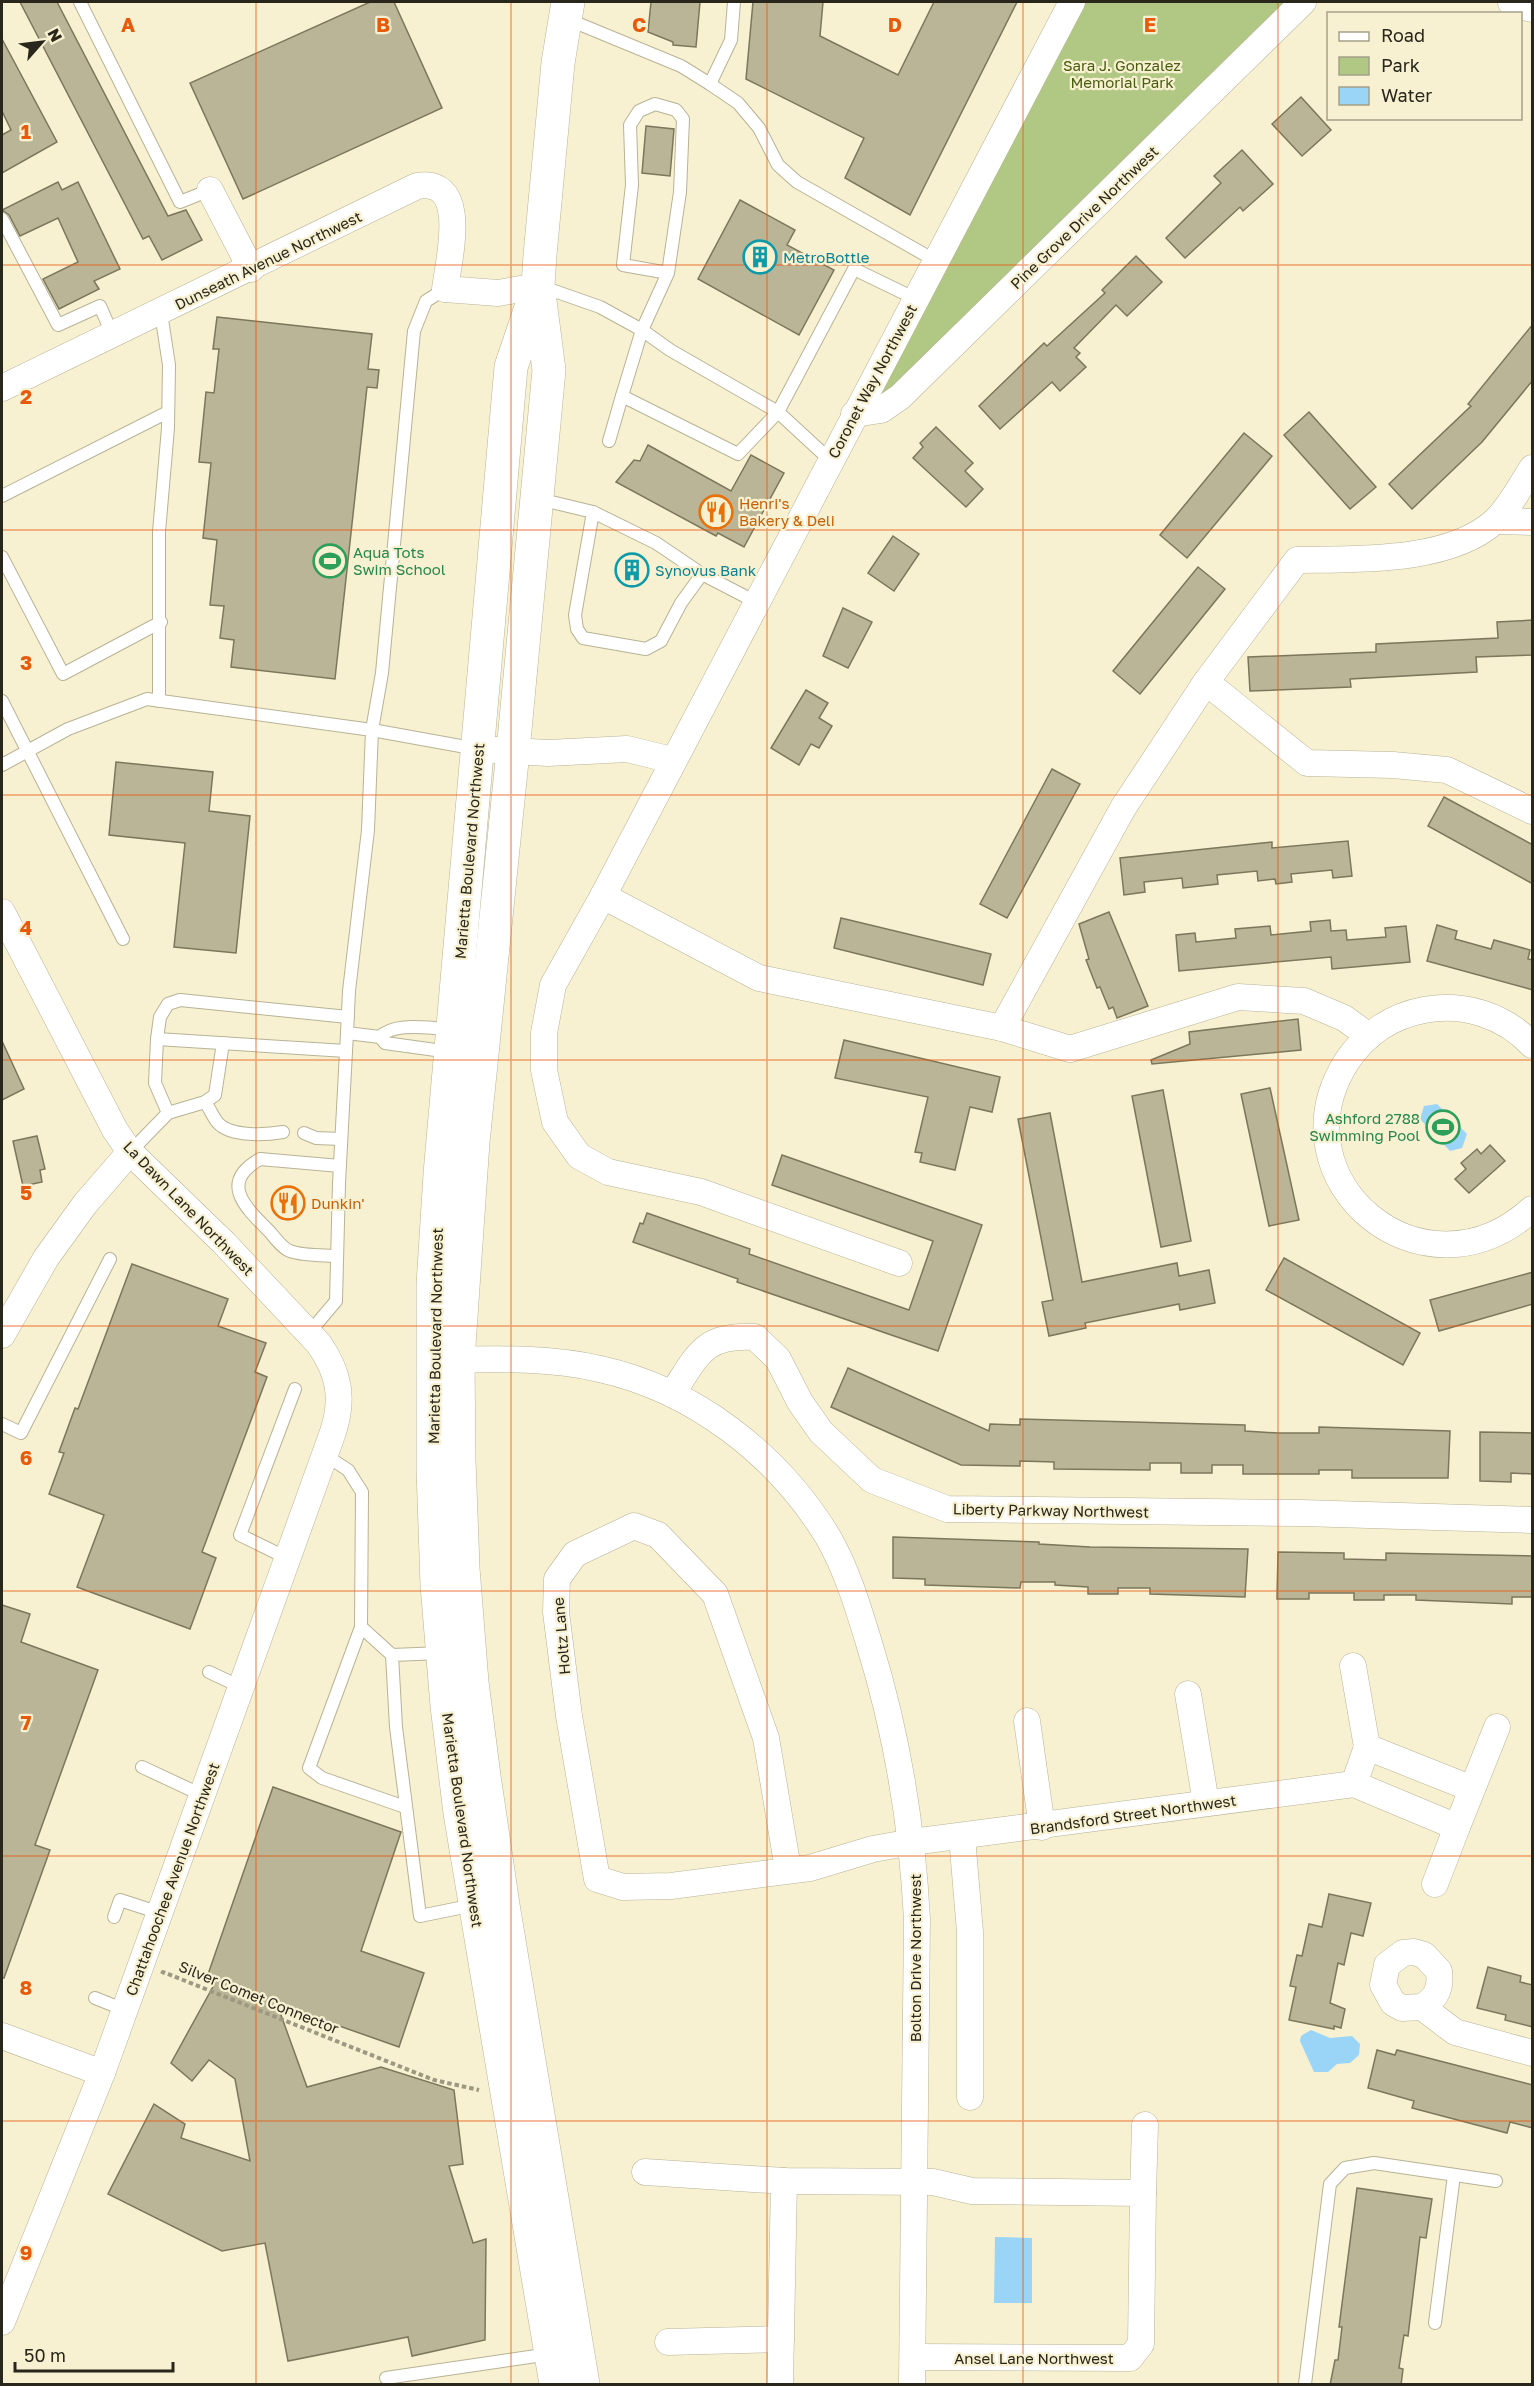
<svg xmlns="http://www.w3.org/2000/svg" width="1534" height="2386" viewBox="0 0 1534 2386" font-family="'Golos Text',sans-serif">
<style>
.green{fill:#b1c784}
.water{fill:#9ad5f8}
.building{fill:#bbb597;stroke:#7c775b;stroke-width:1.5}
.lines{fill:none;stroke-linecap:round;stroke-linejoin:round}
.service-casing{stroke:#b8b395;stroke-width:14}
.minor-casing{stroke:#b8b395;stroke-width:27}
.tertiary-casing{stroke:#b8b395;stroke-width:33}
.secondary-casing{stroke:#b8b395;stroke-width:34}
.path{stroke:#9c9881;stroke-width:4;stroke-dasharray:4.5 3;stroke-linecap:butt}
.service{stroke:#fff;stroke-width:12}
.minor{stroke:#fff;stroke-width:26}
.tertiary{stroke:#fff;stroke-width:32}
.secondary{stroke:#fff;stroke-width:33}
.grid{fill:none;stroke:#e8590c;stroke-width:1.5;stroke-opacity:0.55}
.labels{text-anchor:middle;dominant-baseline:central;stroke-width:4.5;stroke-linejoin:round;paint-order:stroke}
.park-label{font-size:15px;fill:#495d10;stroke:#f7f1d2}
.street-label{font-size:15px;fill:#29271b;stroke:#f7f1d2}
.culture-label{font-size:15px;fill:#0d838f;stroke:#f7f1d2;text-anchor:start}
.food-label{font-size:15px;fill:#c56008;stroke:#f7f1d2;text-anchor:start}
.leisure-label{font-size:15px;fill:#27864d;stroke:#f7f1d2;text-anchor:start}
.grid-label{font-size:20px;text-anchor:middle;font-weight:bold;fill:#e8590c;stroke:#f7f1d2;stroke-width:4.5;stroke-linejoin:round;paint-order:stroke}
</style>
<rect width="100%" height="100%" fill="#f7f1d2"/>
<polygon class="green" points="1078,2 1301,2 870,413"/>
<g class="water">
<polygon points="1437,1104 1467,1134 1462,1148 1450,1151 1420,1119 1424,1106"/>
<polygon points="1311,2030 1330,2038 1352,2036 1360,2044 1359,2055 1350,2063 1337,2064 1328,2072 1314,2072 1300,2041 1301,2036"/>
<polygon points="995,2237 1032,2238 1032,2303 994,2303"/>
</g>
<g class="building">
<polygon points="20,2 57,2 168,216 186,210 202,240 162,260 149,236 143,239"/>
<polygon points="370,2 394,2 442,108 243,199 190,83"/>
<polygon points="651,2 700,2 696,47 673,45 673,42 648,32"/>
<polygon points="753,2 823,2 820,36 898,75 934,2 1017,2 910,215 845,178 864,138 746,79"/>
<polygon points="2,39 57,142 2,173 2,135 11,130 2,111"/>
<polygon points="1301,97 1331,130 1302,156 1272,124"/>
<polygon points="646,126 674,129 670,176 642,173"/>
<polygon points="1242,150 1273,184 1243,211 1240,207 1185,258 1166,238 1221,183 1214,176"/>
<polygon points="58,182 62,190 78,182 120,269 94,281 99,289 59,309 43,279 78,262 58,218 20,236 9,215 2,210"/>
<polygon points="740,200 795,230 787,245 834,270 799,335 698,279"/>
<polygon points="1136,256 1162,282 1127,316 1116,305 1074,348 1080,353 1076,357 1086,367 1060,391 1052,382 1000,429 979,406 1044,343 1047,346 1105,293 1102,290"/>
<polygon points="217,317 372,334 368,369 379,370 377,388 367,387 335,679 231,667 234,640 220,638 224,606 210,605 217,540 203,538 211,463 199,462 206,392 214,393 219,349 213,349"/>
<polygon points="1533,324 1533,380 1482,442 1412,509 1389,484 1471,406 1468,404"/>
<polygon points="1309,412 1376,487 1350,509 1284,435"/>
<polygon points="936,427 973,463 965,471 983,489 966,507 913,458 923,447 920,443"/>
<polygon points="1244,433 1272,456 1187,558 1160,535"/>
<polygon points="648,445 731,491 751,455 784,473 744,547 718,533 716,536 616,482 634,460 640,461"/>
<polygon points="893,536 919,554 894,591 868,573"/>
<polygon points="1198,567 1225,589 1140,694 1113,671"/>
<polygon points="843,608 872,622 848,668 823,656"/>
<polygon points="1533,620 1533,655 1476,657 1477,672 1350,679 1351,687 1250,691 1248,657 1376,652 1376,644 1498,638 1497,622"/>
<polygon points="806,690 828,703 819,718 832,726 819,748 811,744 799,765 771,748"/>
<polygon points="116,762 213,772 209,811 250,816 236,953 174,947 185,843 109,835"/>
<polygon points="1052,769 1080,784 1007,918 980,904"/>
<polygon points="1444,797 1533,845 1533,884 1428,826"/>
<polygon points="1348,841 1352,876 1333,878 1332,870 1291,874 1292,882 1276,884 1275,879 1258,881 1257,871 1217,875 1218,884 1183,888 1182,878 1144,882 1145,892 1124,895 1120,858 1272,842 1272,848"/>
<polygon points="1109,912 1148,1006 1117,1018 1113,1007 1109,1009 1100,987 1097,988 1086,960 1089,959 1079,924"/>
<polygon points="841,918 991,954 983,985 834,948"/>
<polygon points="1330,920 1331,931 1346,930 1347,940 1386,937 1385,928 1406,926 1410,962 1332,969 1331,957 1179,971 1176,935 1195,933 1196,942 1236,938 1235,929 1270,926 1271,935 1311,931 1310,922"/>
<polygon points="1437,925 1457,931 1455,939 1491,949 1494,940 1530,950 1528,959 1533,960 1533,990 1427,961"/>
<polygon points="1298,1019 1301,1050 1152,1064 1151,1060 1190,1044 1189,1032"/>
<polygon points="844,1040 1000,1077 992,1112 970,1107 955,1170 920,1162 922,1153 915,1152 928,1097 835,1078"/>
<polygon points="2,1041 24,1089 2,1100"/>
<polygon points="1270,1088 1299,1220 1269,1226 1241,1094"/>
<polygon points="1163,1090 1191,1241 1161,1247 1132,1096"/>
<polygon points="1050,1113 1082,1282 1177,1263 1179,1276 1209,1270 1215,1303 1180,1310 1179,1304 1085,1323 1086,1328 1049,1336 1042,1302 1053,1300 1018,1119"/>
<polygon points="37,1136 45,1169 40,1170 42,1182 23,1186 13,1141"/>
<polygon points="1490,1145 1505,1161 1469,1193 1455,1179 1466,1169 1461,1163 1477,1149 1481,1154"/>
<polygon points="782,1155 982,1225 938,1351 737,1282 738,1279 633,1242 640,1223 643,1224 647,1213 750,1249 749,1254 909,1310 933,1241 772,1185"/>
<polygon points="1284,1258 1420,1333 1403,1365 1266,1290"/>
<polygon points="132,1264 228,1299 218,1326 266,1343 255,1372 267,1377 202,1552 216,1558 190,1629 77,1587 104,1515 49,1494 64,1453 59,1452 75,1408 78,1409"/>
<polygon points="1533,1272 1533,1304 1439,1331 1430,1300"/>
<polygon points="848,1368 989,1431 990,1424 1020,1425 1020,1419 1245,1425 1245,1431 1278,1433 1319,1433 1319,1427 1450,1431 1448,1478 1352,1478 1352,1470 1319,1470 1319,1474 1243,1474 1243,1465 1212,1465 1212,1473 1181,1473 1181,1463 1150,1463 1150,1470 1054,1469 1054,1462 1020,1461 1020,1466 961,1465 831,1407"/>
<polygon points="1480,1432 1533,1433 1533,1474 1511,1473 1511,1482 1480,1481"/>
<polygon points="893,1537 1039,1542 1039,1544 1090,1547 1248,1549 1245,1597 1150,1594 1150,1588 1118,1588 1118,1594 1088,1594 1088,1587 1055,1585 1055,1582 1021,1582 1020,1588 925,1585 925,1579 893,1578"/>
<polygon points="1278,1552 1344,1553 1344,1559 1386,1560 1386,1553 1533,1556 1533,1597 1512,1597 1512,1604 1416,1600 1416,1595 1384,1595 1384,1600 1354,1600 1354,1593 1309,1593 1309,1599 1277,1599"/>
<polygon points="2,1605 30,1614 21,1642 98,1670 35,1845 50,1850 4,1978 2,1978"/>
<polygon points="273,1787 401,1832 361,1951 424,1973 399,2047 277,2004 307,2087 381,2067 454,2090 463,2164 449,2166 473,2243 486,2239 485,2340 412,2356 408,2337 288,2361 265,2243 222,2251 108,2194 154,2104 185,2124 181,2138 250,2161 235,2079 209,2060 192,2081 171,2063 215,1983 206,1980"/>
<polygon points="1329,1894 1371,1903 1363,1936 1351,1933 1344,1965 1338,1963 1330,2003 1345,2009 1341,2028 1334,2026 1334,2029 1289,2020 1296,1987 1290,1986 1297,1955 1302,1956 1309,1924 1322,1927"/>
<polygon points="1488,1967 1521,1976 1520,1982 1533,1985 1533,2027 1505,2020 1506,2015 1477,2008"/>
<polygon points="1377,2050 1395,2055 1397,2050 1533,2085 1533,2128 1510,2122 1507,2133 1412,2108 1414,2101 1368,2088"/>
<polygon points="1357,2188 1432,2199 1426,2238 1420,2237 1408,2336 1404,2335 1399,2368 1403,2369 1401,2385 1330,2385 1335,2360 1338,2360 1342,2327 1339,2327"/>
</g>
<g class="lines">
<g class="service-casing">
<g id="service">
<polyline points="80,2 180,202 210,190"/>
<polyline points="567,19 681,66 710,84 731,40 734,2"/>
<polyline points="710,84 738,103 759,128 778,165 797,182 936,261"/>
<polyline points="2,219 58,325 100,306 113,336"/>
<polyline points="540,286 600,307 642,330 668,273 680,192 683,119 676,110 655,104 639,111 630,125 632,185 623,265 668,273"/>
<polyline points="445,289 426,301 414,331 382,673 372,730 477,749"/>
<polyline points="609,441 622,396"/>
<polyline points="830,460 778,412 738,454 622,396 642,330 670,350 778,412 854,269 916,299"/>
<polyline points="2,496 168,412"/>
<polyline points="539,499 593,512 656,543 702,574 756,602"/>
<polyline points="593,512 575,615 577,629 583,638 646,649 661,641 681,603 702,574"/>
<polyline points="2,557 63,674 161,622"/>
<polyline points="2,701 123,939"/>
<polyline points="159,701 159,532 168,428 169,365 161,313"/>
<polyline points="2,765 68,729 147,699 372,730 368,830 349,991 347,1033 380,1037 385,1043 450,1052"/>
<path d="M380,1037C395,1021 430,1029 451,1029"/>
<polyline points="157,1039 346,1051"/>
<path d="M205,1102C210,1109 213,1117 218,1123C231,1137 266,1135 283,1132"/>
<polyline points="168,1113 155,1083 157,1039 160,1017 168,1004 180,1000 348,1017"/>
<polyline points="304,1133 316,1138 341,1139"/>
<polyline points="130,1152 168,1113 205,1102 215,1095 223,1043"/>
<path d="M337,1256C323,1255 303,1256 290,1251C283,1249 275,1238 270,1232C246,1208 218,1183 260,1159L340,1166"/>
<polyline points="309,1333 336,1301 339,1183 347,1033"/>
<polyline points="2,1424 21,1433 110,1259"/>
<polyline points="325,1455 348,1470 362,1492 361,1627 392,1655"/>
<polyline points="287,1558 240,1535 295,1389"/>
<polyline points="361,1627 309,1768 322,1778 405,1807"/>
<polyline points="442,1653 392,1655 396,1727 420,1916 474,1905"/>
<polyline points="209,1672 241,1687"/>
<polyline points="142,1767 202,1795"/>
<polyline points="114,1917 120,1900 160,1913"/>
<polyline points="95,1998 125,2010"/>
<polyline points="1435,2323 1454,2175"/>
<polyline points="386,2378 550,2354"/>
<polyline points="1305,2384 1330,2184 1345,2168 1374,2163 1496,2181"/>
</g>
</g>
<g class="minor-casing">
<g id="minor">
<polyline points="210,190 251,269"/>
<path d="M2,388L417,186C470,177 449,258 445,289L498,293L538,286"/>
<polyline points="854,414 881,410 900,397 1303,2"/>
<polyline points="1495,521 1532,522"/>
<polyline points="1206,682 1307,763 1393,765 1447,770 1532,811"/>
<polyline points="478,749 548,753 627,749 672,760"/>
<polyline points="603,896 759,978 1002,1028 1070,1049 1238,997 1304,1001 1344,1018 1369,1036"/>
<path d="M2,912L115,1130L130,1152L224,1243L319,1344C339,1373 344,1398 333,1432L102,2073L2,2322"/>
<path d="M1002,1028L1123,808L1206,682L1297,560C1356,559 1449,563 1495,521C1510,507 1521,485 1532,468"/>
<path d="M1532,1045C1505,1016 1464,1002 1424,1010C1392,1016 1365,1034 1347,1061C1271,1180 1423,1308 1532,1209"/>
<polyline points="899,1263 701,1192 608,1172 579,1156 555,1122 544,1070 544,1033 553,985 603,896 1072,2"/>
<polyline points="2,1335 46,1258 85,1204 130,1152"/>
<path d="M442,1360C495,1359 548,1357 600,1369C695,1390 778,1455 828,1537C847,1570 858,1607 869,1643C897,1733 912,1824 917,1919L912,2384"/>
<path d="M672,1394C698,1355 703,1334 755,1337L778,1359L800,1402L821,1432L872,1480L947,1509L1302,1513L1532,1520"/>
<polyline points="1353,1666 1367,1747"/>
<polyline points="1188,1694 1206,1803"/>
<polyline points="1027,1721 1042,1827"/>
<polyline points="1354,1784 1367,1747 1470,1788"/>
<polyline points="1457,1827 1497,1727"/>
<polyline points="962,1837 970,1932 970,2097"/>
<polyline points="788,1869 766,1738 715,1594 658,1535 634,1526 575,1554 557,1579 556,1612 569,1716 597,1879 623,1887 671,1886 810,1868 873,1849 912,1842 1354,1784 1457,1827 1435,1884"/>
<path d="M1422,2007C1437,1998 1441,1988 1439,1971L1424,1955L1414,1952L1403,1953L1387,1965L1383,1985L1393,2003L1402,2008L1422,2007L1455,2032L1532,2053"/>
<polyline points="2,2036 102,2073"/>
<polyline points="645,2172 784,2181 933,2182 972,2191 1143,2193 1141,2344 1130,2358 913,2357"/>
<polyline points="1143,2193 1145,2125"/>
<polyline points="668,2342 781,2339"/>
<polyline points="780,2384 784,2181"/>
</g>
</g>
<g class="tertiary-casing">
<polyline id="tertiary" points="1514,2 1532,6"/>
</g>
<g class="secondary-casing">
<g id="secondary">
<polyline points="568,2 558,63 540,255 538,286 549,370 513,751 473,1142 458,1360 459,1460 463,1568 472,1682 484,1776 503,1905 583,2384"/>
<polyline points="536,293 511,367 440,1174 433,1285 433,1469 437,1585 447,1706 460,1813 556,2384"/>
</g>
</g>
<polyline class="path" points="162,1974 163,1972 434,2080 479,2090"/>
<use href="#service" class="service"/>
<use href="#minor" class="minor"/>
<use href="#tertiary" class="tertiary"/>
<use href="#secondary" class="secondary"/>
</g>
<path class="grid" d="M256,2V2384M511,2V2384M767,2V2384M1023,2V2384M1278,2V2384M2,265H1532M2,530H1532M2,795H1532M2,1060H1532M2,1326H1532M2,1591H1532M2,1856H1532M2,2121H1532"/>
<defs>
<g id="building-ring" transform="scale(1.725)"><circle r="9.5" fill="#f7f1d2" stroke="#0f9aa8" stroke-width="1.5"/><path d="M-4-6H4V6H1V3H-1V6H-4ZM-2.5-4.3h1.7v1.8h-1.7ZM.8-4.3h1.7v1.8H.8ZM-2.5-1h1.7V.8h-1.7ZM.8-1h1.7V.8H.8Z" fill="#0f9aa8"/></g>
<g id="restaurant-ring" transform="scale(1.725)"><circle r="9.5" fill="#f7f1d2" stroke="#e8710a" stroke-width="1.5"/><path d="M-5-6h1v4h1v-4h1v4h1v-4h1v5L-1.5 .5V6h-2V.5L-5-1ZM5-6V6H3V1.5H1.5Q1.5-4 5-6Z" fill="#e8710a"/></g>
<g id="stadium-ring" transform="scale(1.725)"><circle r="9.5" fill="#f7f1d2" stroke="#2e9e5b" stroke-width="1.5"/><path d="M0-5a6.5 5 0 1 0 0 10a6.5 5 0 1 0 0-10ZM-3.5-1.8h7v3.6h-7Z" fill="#2e9e5b"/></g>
</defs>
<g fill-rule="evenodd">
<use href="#building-ring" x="760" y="257"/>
<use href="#restaurant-ring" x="716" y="512"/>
<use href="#stadium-ring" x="330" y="561"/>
<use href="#building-ring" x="632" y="570"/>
<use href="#stadium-ring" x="1443" y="1127"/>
<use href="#restaurant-ring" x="288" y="1203"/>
</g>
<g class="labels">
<g class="park-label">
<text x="1122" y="65">Sara J. Gonzalez<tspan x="1122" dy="17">Memorial Park</tspan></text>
</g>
<g class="street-label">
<text transform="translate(1084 217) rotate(-44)">Pine Grove Drive Northwest</text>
<text transform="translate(268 260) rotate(-26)">Dunseath Avenue Northwest</text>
<text transform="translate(872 381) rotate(-62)">Coronet Way Northwest</text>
<text transform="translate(469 851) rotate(-85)">Marietta Boulevard Northwest</text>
<text transform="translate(189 1208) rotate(46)">La Dawn Lane Northwest</text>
<text transform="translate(435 1336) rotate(-89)">Marietta Boulevard Northwest</text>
<text transform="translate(1051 1510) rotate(1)">Liberty Parkway Northwest</text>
<text transform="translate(561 1636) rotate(-95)">Holtz Lane</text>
<text transform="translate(1133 1814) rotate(-8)">Brandsford Street Northwest</text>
<text transform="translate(463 1820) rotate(82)">Marietta Boulevard Northwest</text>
<text transform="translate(172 1879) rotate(-70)">Chattahoochee Avenue Northwest</text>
<text transform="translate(915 1958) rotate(-90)">Bolton Drive Northwest</text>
<text transform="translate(259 1997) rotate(22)">Silver Comet Connector</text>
<text x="1034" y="2358">Ansel Lane Northwest</text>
</g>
<g class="culture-label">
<text x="783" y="257">MetroBottle</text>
<text x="655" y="570">Synovus Bank</text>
</g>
<g class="food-label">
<text x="739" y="503">Henri's<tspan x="739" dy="17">Bakery &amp; Deli</tspan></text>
<text x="311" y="1203">Dunkin'</text>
</g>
<g class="leisure-label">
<text x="353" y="552">Aqua Tots<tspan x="353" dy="17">Swim School</tspan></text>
<text x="1420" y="1118" text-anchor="end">Ashford 2788<tspan x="1420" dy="17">Swimming Pool</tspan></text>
</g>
</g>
<g class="grid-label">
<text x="128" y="32">A</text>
<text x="383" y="32">B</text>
<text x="639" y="32">C</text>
<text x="895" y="32">D</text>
<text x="1150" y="32">E</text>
<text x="26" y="139">1</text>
<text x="26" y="404">2</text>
<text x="26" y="670">3</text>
<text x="26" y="935">4</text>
<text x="26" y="1200">5</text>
<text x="26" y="1465">6</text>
<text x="26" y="1730">7</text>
<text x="26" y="1995">8</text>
<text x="26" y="2260">9</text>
</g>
<rect width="1534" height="2386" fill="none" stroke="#29271b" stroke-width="6"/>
<rect x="1327" y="12" width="195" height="108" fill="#f7f1d2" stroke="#a5a089" stroke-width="1.5"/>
<rect x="1339" y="32" width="30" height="9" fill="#ffffff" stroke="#a5a089" stroke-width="1.5"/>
<text x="1381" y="42" font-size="18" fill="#29271b">Road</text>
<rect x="1339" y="57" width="30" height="18" fill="#b1c784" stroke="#a5a089" stroke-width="1.5"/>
<text x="1381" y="72" font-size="18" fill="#29271b">Park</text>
<rect x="1339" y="87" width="30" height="18" fill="#9ad5f8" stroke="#a5a089" stroke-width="1.5"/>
<text x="1381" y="102" font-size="18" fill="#29271b">Water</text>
<g transform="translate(42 42) rotate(62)" stroke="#f7f1d2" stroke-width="4.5" paint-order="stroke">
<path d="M0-4.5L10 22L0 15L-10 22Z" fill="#29271b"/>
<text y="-9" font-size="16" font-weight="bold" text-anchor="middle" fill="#29271b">N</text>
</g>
<path d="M15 2362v9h158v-9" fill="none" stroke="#29271b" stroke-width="3"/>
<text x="24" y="2362" font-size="18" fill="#29271b" stroke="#f7f1d2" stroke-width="4.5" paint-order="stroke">50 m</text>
</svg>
